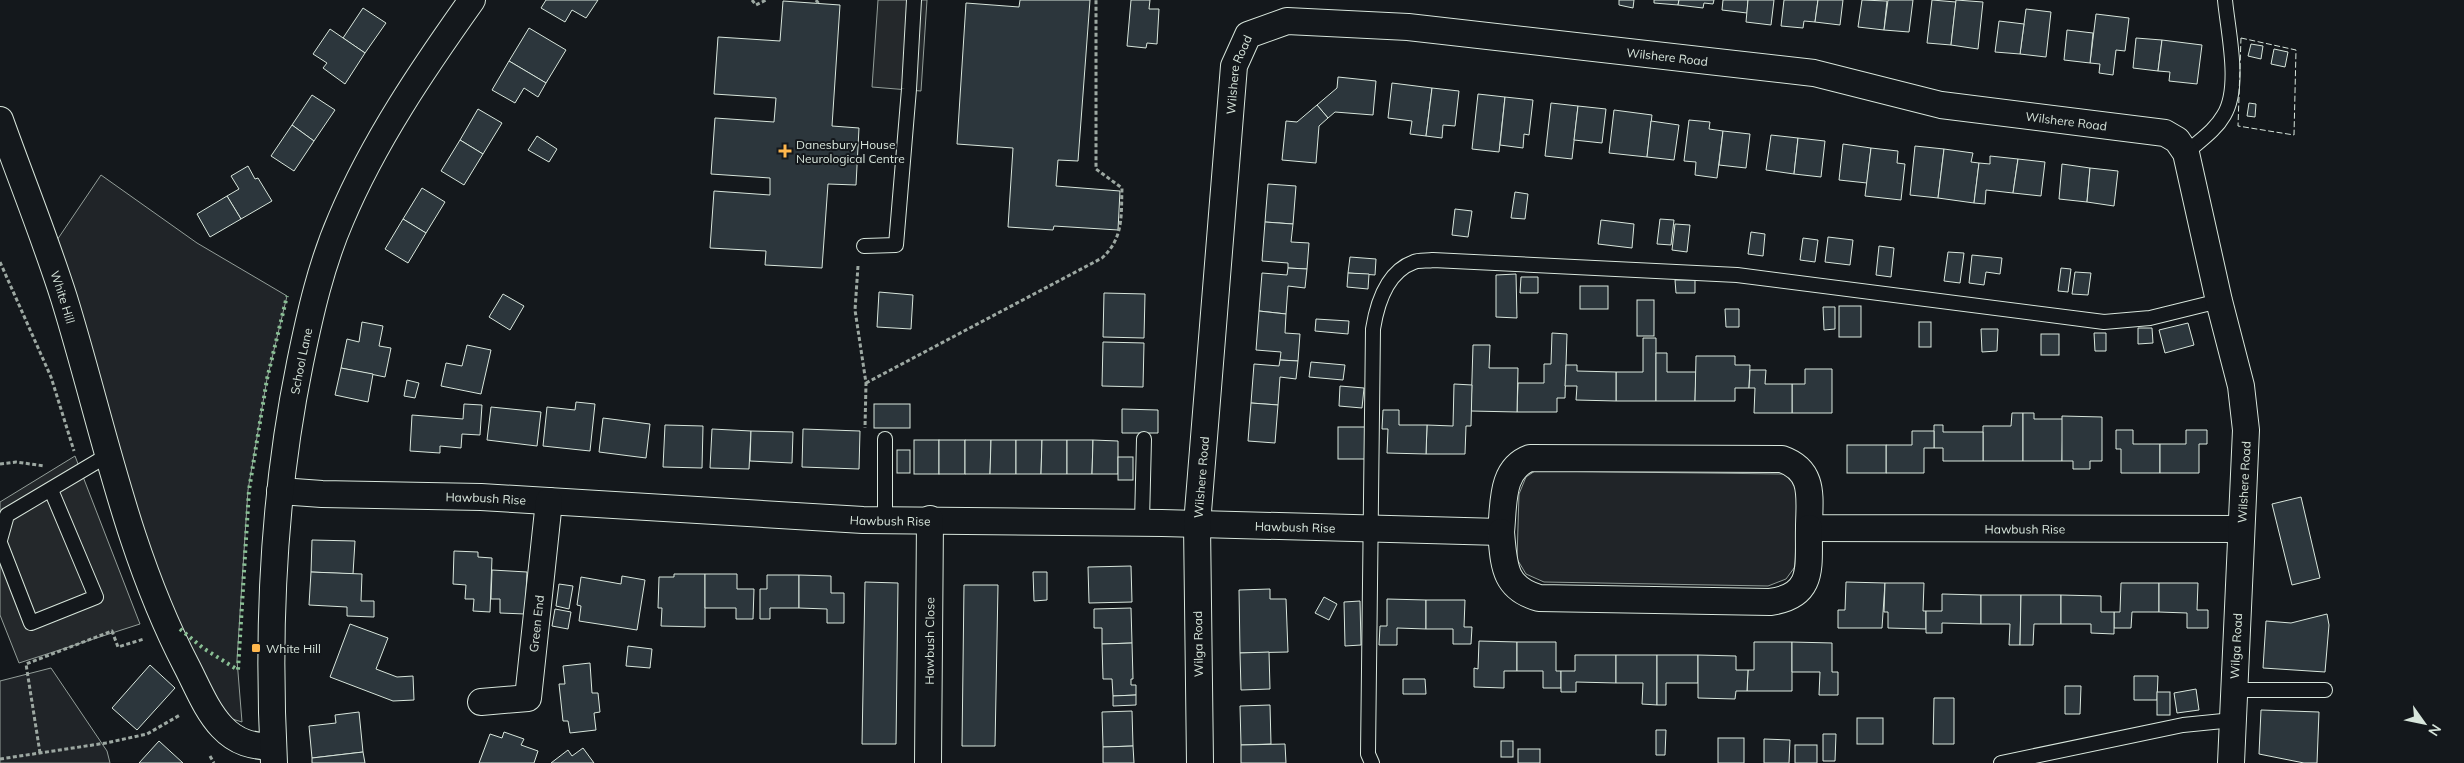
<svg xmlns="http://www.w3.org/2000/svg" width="2464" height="763" viewBox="0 0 2464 763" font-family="Mulish,sans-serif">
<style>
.green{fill:#202428;stroke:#939e99}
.parking{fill:#24282b;stroke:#939e99}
.building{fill:#2c363c;stroke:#d8e6dc}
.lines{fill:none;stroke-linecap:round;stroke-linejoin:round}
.lane-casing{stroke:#d8e6dc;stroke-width:16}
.street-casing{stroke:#d8e6dc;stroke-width:28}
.path{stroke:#9da8a2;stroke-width:3;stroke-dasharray:4 2.5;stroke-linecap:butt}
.lane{stroke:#14181c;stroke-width:14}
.street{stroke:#14181c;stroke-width:26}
.hedge{stroke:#8ac095;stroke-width:4;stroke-dasharray:2.5 4;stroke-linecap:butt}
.fence{stroke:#d8e6dc;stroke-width:1;stroke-dasharray:6 2.5;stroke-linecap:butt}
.poi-dot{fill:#ffb74d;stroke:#14181c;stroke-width:2}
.labels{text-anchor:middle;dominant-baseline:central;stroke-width:4;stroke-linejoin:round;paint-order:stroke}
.street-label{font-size:12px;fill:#d8e6dc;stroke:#14181c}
.poi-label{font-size:12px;fill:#d8e6dc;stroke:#14181c;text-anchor:start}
</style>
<rect width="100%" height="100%" fill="#14181c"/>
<g class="green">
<polygon points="101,175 197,243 287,296 267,379 248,490 237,660 242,722 229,718 175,625 136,511 55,243"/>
<polygon points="1535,471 1783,474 1790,478 1798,492 1797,564 1786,579 1768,586 1544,582 1526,574 1517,559 1519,494 1526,477"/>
<polygon points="51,668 107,751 110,763 0,763 0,681"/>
</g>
<g class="parking">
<polygon points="878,0 927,0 921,91 872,87"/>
<polygon points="75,456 140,624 19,663 0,615 0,502"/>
</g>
<g class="building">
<polygon points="546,0 598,0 586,18 572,10 565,22 541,8"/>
<polygon points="1020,0 1090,0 1078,161 1058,160 1056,186 1120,191 1118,230 1054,226 1053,230 1008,227 1013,148 957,144 966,3 1019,7"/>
<polygon points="1131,0 1150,0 1149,9 1159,9 1157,44 1147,43 1146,48 1127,46"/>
<polygon points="1619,0 1634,0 1633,8 1619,5"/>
<polygon points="1654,0 1679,0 1678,5 1654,3"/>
<polygon points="1679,0 1714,0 1713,4 1704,3 1703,8 1678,5"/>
<polygon points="1723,0 1748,0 1747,13 1722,10"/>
<polygon points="1748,0 1774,0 1771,25 1746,22"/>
<polygon points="1784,0 1818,0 1815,22 1804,21 1803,28 1781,26"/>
<polygon points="1818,0 1843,0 1840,25 1815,22"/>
<polygon points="1862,0 1887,1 1884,30 1858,27"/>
<polygon points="1888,0 1913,0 1909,32 1884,30"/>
<polygon points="1932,0 1956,2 1951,45 1927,43"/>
<polygon points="1956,0 1983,2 1978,49 1951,45"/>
<polygon points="783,1 840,5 832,126 859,128 856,185 828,184 822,268 765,265 766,251 710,248 714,191 770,195 770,178 711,174 715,118 774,122 776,98 714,94 718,37 780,41"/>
<polygon points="363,8 386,23 365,53 343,38"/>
<polygon points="2026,9 2051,12 2046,57 2020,54"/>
<polygon points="2096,14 2129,18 2125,51 2116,50 2113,75 2099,73 2100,64 2090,63"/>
<polygon points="1999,21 2024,24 2020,54 1995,52"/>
<polygon points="529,28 566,50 546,83 509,61"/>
<polygon points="330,29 365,53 345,84 323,68 327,63 313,54"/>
<polygon points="2067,30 2093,33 2090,63 2064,60"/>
<polygon points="2136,38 2162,40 2158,71 2133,68"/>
<polygon points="2162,40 2202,45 2197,84 2169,81 2170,72 2158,71"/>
<polygon points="2251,44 2263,46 2261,59 2248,56"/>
<polygon points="2274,49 2288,52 2285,67 2271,64"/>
<polygon points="509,61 546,83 538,97 524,88 515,103 492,90"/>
<polygon points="1338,77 1376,81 1373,115 1335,112 1328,118 1317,105 1337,88"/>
<polygon points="1392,83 1432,88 1426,136 1410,134 1412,121 1388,118"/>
<polygon points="1432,88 1459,91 1455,126 1443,125 1442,138 1426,136"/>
<polygon points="1478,94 1505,97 1499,152 1472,149"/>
<polygon points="312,95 335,110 314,141 292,125"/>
<polygon points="1505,97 1533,100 1529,135 1524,134 1523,148 1500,145"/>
<polygon points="1551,103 1578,106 1572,159 1545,156"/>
<polygon points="2249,103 2256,104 2255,117 2247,116"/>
<polygon points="1317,105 1328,118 1319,126 1316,163 1282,160 1286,121 1297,122"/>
<polygon points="1578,106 1606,109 1602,143 1574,140"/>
<polygon points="478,109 502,123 483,154 460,140"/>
<polygon points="1614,110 1652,115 1647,157 1609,153"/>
<polygon points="1689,120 1710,122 1709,129 1723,131 1717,178 1695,175 1696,162 1684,161"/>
<polygon points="1651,121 1679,125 1674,160 1647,157"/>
<polygon points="292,125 314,141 294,171 271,156"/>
<polygon points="1723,131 1750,134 1746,168 1719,165"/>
<polygon points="1771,135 1798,138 1794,174 1766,170"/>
<polygon points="537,136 557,149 549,162 528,150"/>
<polygon points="1798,138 1825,141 1821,177 1794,174"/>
<polygon points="460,140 483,154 464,185 441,171"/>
<polygon points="1843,144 1871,148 1867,183 1839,180"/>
<polygon points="1915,146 1944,149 1938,198 1910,195"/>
<polygon points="1871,148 1898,151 1897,163 1905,164 1901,200 1865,196"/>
<polygon points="1944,149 1973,153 1971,162 1979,163 1974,203 1938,198"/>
<polygon points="1990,156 2018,159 2013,193 1986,190 1985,204 1974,203 1979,163 1990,164"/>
<polygon points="2018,159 2045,162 2041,196 2013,193"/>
<polygon points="2062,164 2090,168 2087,202 2059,199"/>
<polygon points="248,166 255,179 258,178 272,201 241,219 227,196 239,189 231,176"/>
<polygon points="2090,168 2118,171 2114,206 2087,202"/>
<polygon points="1268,184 1296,186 1293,224 1265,222"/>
<polygon points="422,188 445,202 426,233 403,219"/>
<polygon points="1515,192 1528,194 1525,219 1511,218"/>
<polygon points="227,196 241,219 210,237 197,214"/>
<polygon points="1455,209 1472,211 1468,237 1452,235"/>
<polygon points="403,219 426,233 408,263 385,249"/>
<polygon points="1660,219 1674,220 1671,245 1657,244"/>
<polygon points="1601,220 1634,224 1632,248 1598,244"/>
<polygon points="1265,222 1293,224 1291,242 1309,243 1307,269 1288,268 1288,263 1262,261"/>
<polygon points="1675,224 1690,225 1687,252 1672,250"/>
<polygon points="1751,232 1765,234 1763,256 1748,254"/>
<polygon points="1828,237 1853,240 1850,265 1825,262"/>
<polygon points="1803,238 1818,240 1815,262 1800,260"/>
<polygon points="1879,246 1894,248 1891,277 1876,275"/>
<polygon points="1948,252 1964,253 1960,283 1944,281"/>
<polygon points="1972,255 2002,258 2000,274 1986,272 1984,285 1969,283"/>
<polygon points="1350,257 1376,259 1375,275 1348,273"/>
<polygon points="1288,268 1307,269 1305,288 1288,286 1286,314 1259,311 1262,273 1287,275"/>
<polygon points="2061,268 2071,269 2068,292 2058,291"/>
<polygon points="2075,272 2091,273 2088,295 2072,294"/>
<polygon points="1348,273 1369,274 1368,289 1347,287"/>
<polygon points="1516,274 1517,318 1496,317 1496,275"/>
<polygon points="1521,277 1538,277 1538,293 1520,293"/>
<polygon points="1675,280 1695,280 1695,293 1676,293"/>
<rect x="1580" y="286" width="28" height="23"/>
<polygon points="879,292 913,295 911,329 877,327"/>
<polygon points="1104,293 1145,294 1144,338 1103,337"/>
<polygon points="503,294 524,306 510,330 489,317"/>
<rect x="1637" y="300" width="17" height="36"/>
<rect x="1839" y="306" width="22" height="31"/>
<polygon points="1823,307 1835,307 1835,329 1824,330"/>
<polygon points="1725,309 1739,309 1739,327 1726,327"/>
<polygon points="1259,311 1286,314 1285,333 1300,334 1298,361 1280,360 1281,352 1256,350"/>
<polygon points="1316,319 1349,321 1348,334 1315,331"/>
<polygon points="362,322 383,326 379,346 391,348 385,377 341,368 347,339 359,342"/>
<rect x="1919" y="322" width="12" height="25"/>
<polygon points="2188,323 2194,345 2165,353 2159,330"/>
<polygon points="2138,328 2152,328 2153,343 2138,344"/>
<polygon points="1981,329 1998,329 1997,351 1982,352"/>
<polygon points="1552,333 1567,334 1565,398 1557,398 1557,412 1517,412 1518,383 1544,383 1544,364 1551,364"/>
<polygon points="2094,333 2106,333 2106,351 2095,351"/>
<rect x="2041" y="334" width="18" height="21"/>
<polygon points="1643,338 1656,338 1656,401 1616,401 1616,372 1643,372"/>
<polygon points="1103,342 1144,343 1143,387 1102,386"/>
<polygon points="467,345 491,350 481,394 441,386 446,363 462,366"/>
<polygon points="1473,345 1490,345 1489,368 1518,368 1517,412 1471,411"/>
<polygon points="1656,353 1667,353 1667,372 1696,372 1695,401 1656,401"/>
<polygon points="1696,356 1735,356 1735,365 1750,365 1749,388 1735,388 1735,401 1695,401"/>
<polygon points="1280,360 1298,361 1296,379 1280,377 1278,405 1251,403 1254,364 1279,366"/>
<polygon points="1311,362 1345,365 1343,380 1309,377"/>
<polygon points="1566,365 1577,365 1577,371 1616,372 1616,401 1576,400 1577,386 1565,386"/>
<polygon points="341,368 373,374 368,402 335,395"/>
<polygon points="1805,369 1832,369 1832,413 1792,413 1792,384 1805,384"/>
<polygon points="1750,370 1766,370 1765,384 1792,384 1792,413 1754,413 1755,388 1749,388"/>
<polygon points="407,380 419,383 415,398 404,396"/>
<polygon points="1454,384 1472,385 1471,426 1466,426 1465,454 1426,454 1427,425 1453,426"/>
<polygon points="1340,386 1364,388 1362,408 1339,406"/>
<polygon points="576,402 595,404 590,451 543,446 547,407 575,410"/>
<polygon points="1251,403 1278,405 1275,443 1248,441"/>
<polygon points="464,404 482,405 480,435 462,434 461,448 440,446 440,453 410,451 412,415 463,419"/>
<rect x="874" y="404" width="36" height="24"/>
<polygon points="491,407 541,412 537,446 487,440"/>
<polygon points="1122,409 1158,410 1158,433 1122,433"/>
<polygon points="1383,410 1399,410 1399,425 1427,425 1426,454 1387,453 1388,429 1382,429"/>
<polygon points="2012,413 2023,413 2023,461 1983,461 1983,426 2011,426"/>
<polygon points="2023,413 2034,413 2034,419 2063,419 2062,461 2023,461"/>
<polygon points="2062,416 2102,417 2102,461 2090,461 2090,469 2073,469 2073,461 2062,461"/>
<polygon points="603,418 650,424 646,458 599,452"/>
<polygon points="665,425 703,426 702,468 663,467"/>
<polygon points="1934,425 1943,425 1943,432 1983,432 1983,461 1943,461 1943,448 1934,448"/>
<rect x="1338" y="427" width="27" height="32"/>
<polygon points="712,429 751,431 749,469 710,468"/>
<polygon points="803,429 860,431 859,469 802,467"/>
<polygon points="2116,430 2133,430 2133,444 2160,444 2160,473 2121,473 2121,449 2116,449"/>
<polygon points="2186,430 2207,430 2207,444 2199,444 2199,473 2160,473 2160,444 2186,444"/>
<polygon points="751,431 793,432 792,463 750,461"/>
<polygon points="1912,431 1934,431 1934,448 1924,448 1924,473 1886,473 1886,445 1912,445"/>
<rect x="914" y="440" width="25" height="34"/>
<rect x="939" y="440" width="26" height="34"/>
<polygon points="965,440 991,440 990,474 965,474"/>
<polygon points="991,440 1016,440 1016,474 990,474"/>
<polygon points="1016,440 1042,440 1041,474 1016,474"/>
<polygon points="1042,440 1067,440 1067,474 1041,474"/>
<polygon points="1067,440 1093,440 1092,474 1067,474"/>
<polygon points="1093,440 1118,441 1118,474 1092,474"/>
<rect x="1847" y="445" width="39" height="28"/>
<rect x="897" y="450" width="13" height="23"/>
<rect x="1118" y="457" width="15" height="23"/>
<polygon points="2301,497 2320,578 2292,585 2272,504"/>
<polygon points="312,540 355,541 353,574 311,572"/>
<polygon points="454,551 478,552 478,557 492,558 490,612 473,611 474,599 465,599 466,585 453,584"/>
<polygon points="1131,566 1132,602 1089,603 1088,567"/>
<polygon points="492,570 527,572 525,614 500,613 500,599 491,599"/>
<polygon points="311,572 362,574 361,601 374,601 374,617 347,616 347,607 309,605"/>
<polygon points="1033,572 1047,572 1047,600 1034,601"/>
<polygon points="674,574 705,574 705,627 661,626 662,608 658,608 659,577 674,577"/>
<polygon points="705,574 737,574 737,589 754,589 753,619 736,619 736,608 705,608"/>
<polygon points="767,575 799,575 799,608 770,608 770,619 760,619 760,589 767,589"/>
<polygon points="799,575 831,576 831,593 844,593 844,623 827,623 827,609 799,608"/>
<polygon points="622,576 645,580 637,630 579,621 581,606 577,605 581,577 621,584"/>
<polygon points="865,582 898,583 896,744 862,744"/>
<polygon points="1846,582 1885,583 1882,628 1838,628 1838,610 1845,610"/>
<polygon points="1885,583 1924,583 1923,611 1926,611 1926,629 1888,628 1888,612 1884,612"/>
<polygon points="2121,583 2159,583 2159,612 2132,612 2131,628 2114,628 2114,612 2120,612"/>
<polygon points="2159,583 2198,583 2197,610 2208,610 2208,628 2187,628 2187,613 2159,612"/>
<polygon points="559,584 573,586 569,609 556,606"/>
<polygon points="964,585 998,585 995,746 962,746"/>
<polygon points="1270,589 1270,599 1286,599 1288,652 1240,653 1239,590"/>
<polygon points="1942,594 1981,595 1981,624 1942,623 1942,633 1926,633 1926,611 1942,611"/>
<polygon points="1981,595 2021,595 2020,645 2009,645 2010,624 1981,624"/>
<polygon points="2021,595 2061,595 2061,624 2034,624 2033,645 2020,645"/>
<polygon points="2061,595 2101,596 2101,612 2114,612 2114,634 2091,633 2091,624 2061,624"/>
<polygon points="1324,597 1337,604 1329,620 1315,613"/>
<polygon points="1387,599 1426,600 1426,629 1397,628 1397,645 1379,645 1380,626 1387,626"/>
<polygon points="1426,600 1465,600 1464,627 1472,627 1471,644 1453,644 1453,629 1426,629"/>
<polygon points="1360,601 1361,645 1345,646 1344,602"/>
<polygon points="1131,608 1132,643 1102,644 1102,628 1094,628 1094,609"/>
<polygon points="555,609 571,612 568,629 552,626"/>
<polygon points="2327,614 2329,625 2325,672 2263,668 2266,621 2291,623"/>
<polygon points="350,624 388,638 376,669 397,677 413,676 414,700 393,701 330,677"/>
<polygon points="1479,641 1517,642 1517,671 1504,671 1504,688 1474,687 1474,668 1478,669"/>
<polygon points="1517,642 1556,642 1556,671 1561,671 1561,688 1543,688 1543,671 1517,671"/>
<polygon points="1754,642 1792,642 1792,691 1747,691 1748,670 1754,670"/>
<polygon points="1792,642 1832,643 1832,672 1838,672 1838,695 1819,695 1820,672 1792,672"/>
<polygon points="1132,643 1133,679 1131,679 1131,685 1136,685 1136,695 1113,696 1112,679 1103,679 1102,644"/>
<polygon points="628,646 652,649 650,668 626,666"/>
<polygon points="1269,652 1270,689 1241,690 1240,653"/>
<polygon points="1575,655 1616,655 1616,683 1576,682 1576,692 1561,692 1561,671 1575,671"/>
<polygon points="1616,655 1657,655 1657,705 1642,704 1643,683 1616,683"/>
<polygon points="1657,655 1698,655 1698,683 1666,683 1666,705 1657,705"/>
<polygon points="1698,655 1736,656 1736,670 1748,670 1747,691 1736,691 1735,699 1698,698"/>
<polygon points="590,663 592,693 598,693 600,712 594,713 596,730 570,733 568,721 563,721 559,684 565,684 563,666"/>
<polygon points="150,665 175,688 137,730 112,708"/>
<polygon points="2134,676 2158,676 2157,700 2134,700"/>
<polygon points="1403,679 1425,679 1426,694 1403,694"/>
<polygon points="2065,686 2081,686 2080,714 2065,714"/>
<polygon points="2196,689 2199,710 2177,713 2174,693"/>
<rect x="2157" y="692" width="13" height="23"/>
<polygon points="1136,695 1136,705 1113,706 1113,696"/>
<polygon points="1934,698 1954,698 1954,744 1933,744"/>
<polygon points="1270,705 1271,744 1241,745 1240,706"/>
<polygon points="2261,710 2319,712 2317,763 2304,763 2259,754"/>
<polygon points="1132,711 1133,746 1103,747 1102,712"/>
<polygon points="359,712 363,752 312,758 309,726 336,723 335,715"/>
<rect x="1857" y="718" width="26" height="26"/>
<polygon points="1656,730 1666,730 1665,755 1656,755"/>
<polygon points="504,732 524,739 521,745 538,751 534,763 479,763 490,734 502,738"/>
<polygon points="1823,734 1836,734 1835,761 1823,761"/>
<rect x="1718" y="738" width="26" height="25"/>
<polygon points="1764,739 1790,740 1789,763 1764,763"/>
<polygon points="159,741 183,763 139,763"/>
<rect x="1501" y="741" width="12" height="16"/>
<polygon points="1285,744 1286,763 1241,763 1241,745"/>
<rect x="1795" y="745" width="22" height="18"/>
<polygon points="1133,746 1134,763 1103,763 1103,747"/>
<polygon points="583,748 594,763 551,763 568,750 572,756"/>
<rect x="1518" y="749" width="22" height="14"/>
<polygon points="363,752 365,763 312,763 312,758"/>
</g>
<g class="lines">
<g class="lane-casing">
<g id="lane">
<path d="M2186,153C2199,141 2215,131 2224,115C2241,87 2228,32 2225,0"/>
<polyline points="864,246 896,245 909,89 914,0"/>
<polyline points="885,520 885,439"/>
<polyline points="1142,522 1144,439"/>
<polyline points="0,540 7,515 108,455"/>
<polyline points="0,543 31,623 96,597 51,490"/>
<polyline points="2234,690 2325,690"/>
<path d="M1372,763L1368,754L1373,329C1377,304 1386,272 1414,262C1419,260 1427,261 1433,260L1737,275L2104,322L2150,318L2219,301"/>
<polyline points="2001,763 2183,725 2233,720"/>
</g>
</g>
<g class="street-casing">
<g id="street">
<path id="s1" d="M0,120C21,179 45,238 64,298C102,421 126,550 186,665C197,686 206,710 222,727C237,743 252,746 273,747"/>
<path id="s2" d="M280,491L322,494L481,497L863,520L1162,523L1501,532C1504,505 1500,469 1530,458L1782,459C1816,471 1809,499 1809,528L2241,529"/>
<path d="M1501,532C1504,564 1503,588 1539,598L1770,602C1816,596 1808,565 1809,528"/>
<path id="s3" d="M481,702L528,698L549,501"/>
<path id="s4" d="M274,763C267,629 273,495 300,363C310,314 321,265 341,219C374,141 423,69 472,0"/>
<path id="s5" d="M928,763L930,519"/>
<path id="s6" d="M1200,763L1197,524L1234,66L1248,35L1287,21L1408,27L1814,73L1941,105L2165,133L2177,140L2186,153L2219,301L2241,386L2246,430L2231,763"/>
</g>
</g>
<g class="path">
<polyline points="752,0 756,5 766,0"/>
<polyline points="816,0 819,4"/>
<polyline points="0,262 51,377 74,451"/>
<polyline points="858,266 855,310 866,383 865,428"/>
<path d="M866,383L1102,258C1124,238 1121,215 1122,188L1096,169V0"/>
<polyline points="0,464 16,462 45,466"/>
<polyline points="40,753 26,664 112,631 118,647 144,639"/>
<polyline points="210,756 214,763"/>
<polyline points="0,759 106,743 147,734 180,715"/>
</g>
<use href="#lane" class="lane"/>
<use href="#street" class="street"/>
<polyline class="hedge" points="180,629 203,648 238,670 249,490 267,379 287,296"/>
<polygon class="fence" points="2241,38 2296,50 2294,135 2238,126"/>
</g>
<g class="poi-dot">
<path d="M782.5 143.5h5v5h5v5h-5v5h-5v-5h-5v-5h5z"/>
<rect x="251" y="643" width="10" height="10" rx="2.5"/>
</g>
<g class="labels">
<g class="street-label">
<text stroke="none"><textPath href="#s6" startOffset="1156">Wilshere Road</textPath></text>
<text stroke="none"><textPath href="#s6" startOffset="691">Wilshere Road</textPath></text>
<text stroke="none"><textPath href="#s6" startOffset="1561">Wilshere Road</textPath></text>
<text stroke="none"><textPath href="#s1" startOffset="188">White Hill</textPath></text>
<text stroke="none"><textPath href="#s4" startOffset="404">School Lane</textPath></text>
<text stroke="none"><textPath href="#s6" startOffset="286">Wilshere Road</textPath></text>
<text transform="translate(2244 482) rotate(-87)">Wilshere Road</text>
<text stroke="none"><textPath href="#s2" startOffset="206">Hawbush Rise</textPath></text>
<text stroke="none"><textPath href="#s2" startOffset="611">Hawbush Rise</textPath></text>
<text stroke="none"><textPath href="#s2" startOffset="1016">Hawbush Rise</textPath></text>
<text stroke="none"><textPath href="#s2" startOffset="1856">Hawbush Rise</textPath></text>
<text stroke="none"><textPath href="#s3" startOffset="122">Green End</textPath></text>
<text stroke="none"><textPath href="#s5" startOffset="122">Hawbush Close</textPath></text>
<text transform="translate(1198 644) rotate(-91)">Wilga Road</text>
<text transform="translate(2236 646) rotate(-87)">Wilga Road</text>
</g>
<g class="poi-label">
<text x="796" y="144">Danesbury House<tspan x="796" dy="14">Neurological Centre</tspan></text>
<text x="266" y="648">White Hill</text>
</g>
</g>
<g transform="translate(2424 723) rotate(123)" stroke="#14181c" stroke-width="4" paint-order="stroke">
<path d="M0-4L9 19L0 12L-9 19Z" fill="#d8e6dc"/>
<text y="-8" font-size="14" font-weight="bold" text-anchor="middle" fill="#d8e6dc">N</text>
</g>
</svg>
